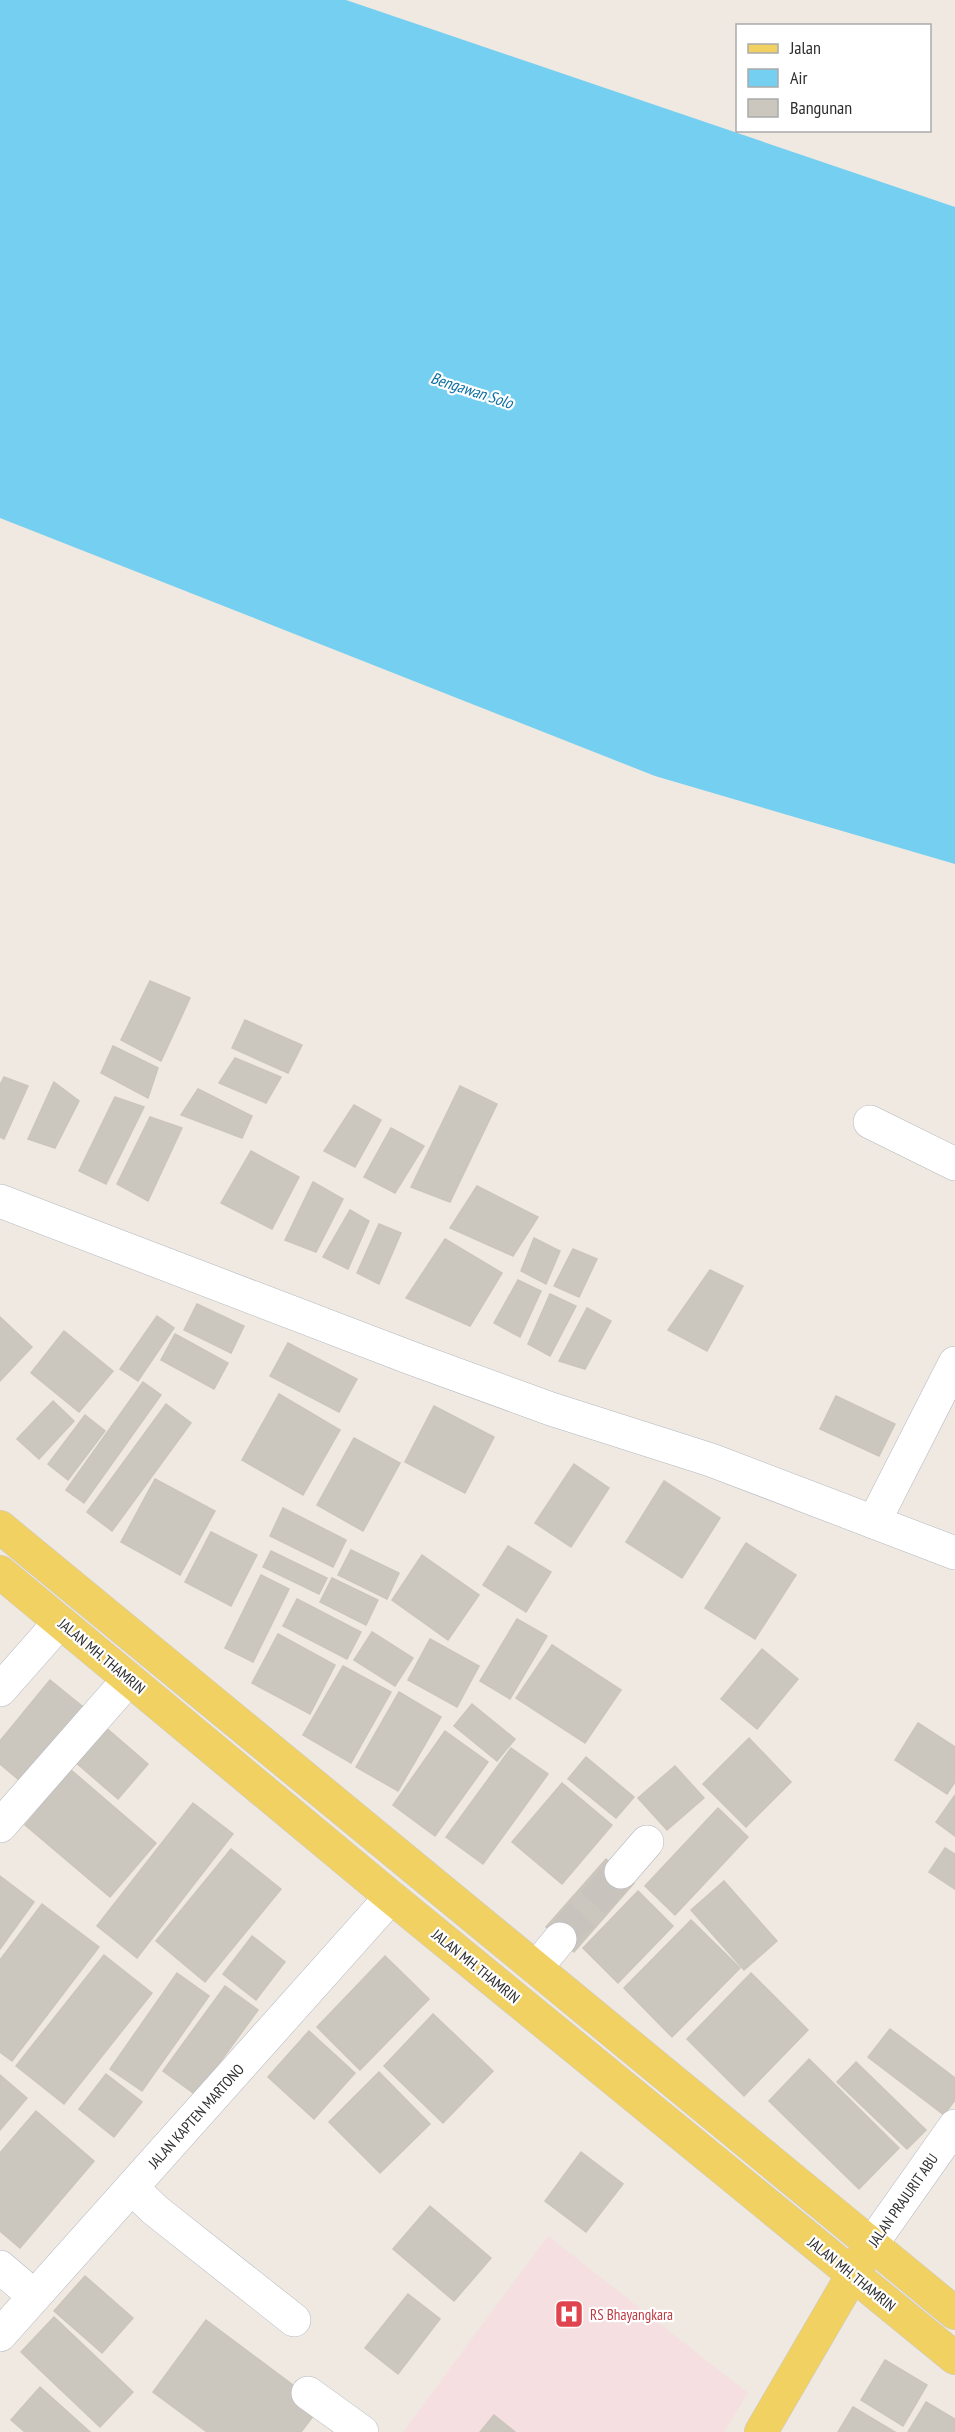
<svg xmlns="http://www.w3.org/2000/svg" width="955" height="2432" viewBox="0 0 955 2432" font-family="'PT Sans Narrow',sans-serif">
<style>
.medical{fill:#f5dfe0}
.water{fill:#75cff0}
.building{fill:#cbc7bf;stroke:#cbc5ba;stroke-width:1.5}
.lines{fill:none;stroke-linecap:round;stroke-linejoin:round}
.minor-tunnel{stroke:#c8c4bd;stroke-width:33;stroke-dasharray:33 16;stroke-linecap:butt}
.minor-casing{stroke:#b4b7c1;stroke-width:34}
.major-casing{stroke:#c9c9c9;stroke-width:34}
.minor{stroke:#fff;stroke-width:33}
.major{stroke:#f2d163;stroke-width:33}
.labels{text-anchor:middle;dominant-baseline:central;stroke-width:4.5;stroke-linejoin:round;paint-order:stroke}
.street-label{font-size:15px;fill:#2e2e2e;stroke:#fff}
.health-label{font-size:15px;fill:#be3a42;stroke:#fff;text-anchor:start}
.water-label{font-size:16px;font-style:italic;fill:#0d6fa3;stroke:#fff}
</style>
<rect width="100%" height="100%" fill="#efe9e1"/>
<polygon class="medical" points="548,2236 748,2393 724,2432 403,2432"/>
<polygon class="water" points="0,0 346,0 955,207 955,864 655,776 0,518"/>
<g class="building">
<polygon points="150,981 190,998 161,1061 121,1040"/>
<polygon points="245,1020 302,1045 288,1073 232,1048"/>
<polygon points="113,1046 158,1068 148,1098 101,1073"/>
<polygon points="235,1058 281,1077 266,1103 219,1083"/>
<polygon points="4,1077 28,1086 4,1139 0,1137 0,1085"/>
<polygon points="54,1082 79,1101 55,1148 28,1139"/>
<polygon points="460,1086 497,1104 450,1202 411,1187"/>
<polygon points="198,1089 252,1116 242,1138 181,1115"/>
<polygon points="115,1097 144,1107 106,1184 79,1171"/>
<polygon points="354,1105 381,1120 355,1167 324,1151"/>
<polygon points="150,1117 182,1128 148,1201 117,1184"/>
<polygon points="391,1128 424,1146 395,1193 364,1177"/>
<polygon points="251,1151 299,1177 272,1229 221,1203"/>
<polygon points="313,1182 343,1199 316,1252 285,1240"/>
<polygon points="477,1186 538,1217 513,1256 450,1228"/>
<polygon points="350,1210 369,1221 348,1269 323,1257"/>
<polygon points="379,1224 401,1233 379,1284 357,1273"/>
<polygon points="534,1238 560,1251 546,1284 521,1271"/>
<polygon points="445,1239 502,1273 470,1326 406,1298"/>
<polygon points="573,1249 597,1259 579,1297 554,1286"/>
<polygon points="710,1270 743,1286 707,1351 668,1330"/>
<polygon points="518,1280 541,1291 520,1337 494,1323"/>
<polygon points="550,1294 576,1306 550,1356 528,1344"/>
<polygon points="197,1304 244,1326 231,1353 184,1330"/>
<polygon points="587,1308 611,1321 585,1369 559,1361"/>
<polygon points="157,1316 174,1328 138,1381 120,1369"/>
<polygon points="0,1317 32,1347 0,1381"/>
<polygon points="64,1331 113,1371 79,1412 31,1373"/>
<polygon points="175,1334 228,1363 214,1389 161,1360"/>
<polygon points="288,1343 357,1379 339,1412 270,1376"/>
<polygon points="143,1382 161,1395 84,1503 66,1490"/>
<polygon points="279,1394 340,1430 303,1495 242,1460"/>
<polygon points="836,1396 895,1424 879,1456 820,1429"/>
<polygon points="53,1401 74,1421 39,1459 17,1439"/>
<polygon points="166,1404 191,1423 112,1531 87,1512"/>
<polygon points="434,1406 494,1437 465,1493 405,1462"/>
<polygon points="85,1415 105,1431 68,1480 48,1464"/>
<polygon points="354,1438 400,1463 363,1531 317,1505"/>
<polygon points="574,1464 609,1488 571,1547 535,1523"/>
<polygon points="155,1479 215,1511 180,1575 121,1542"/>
<polygon points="664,1481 720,1518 682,1578 626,1542"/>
<polygon points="283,1508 346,1540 333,1567 270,1536"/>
<polygon points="211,1532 257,1555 231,1606 185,1582"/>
<polygon points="746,1543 796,1575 755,1639 705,1608"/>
<polygon points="508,1546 551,1572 526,1612 483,1585"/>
<polygon points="351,1550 399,1573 387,1599 338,1575"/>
<polygon points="271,1551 327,1578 319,1594 263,1567"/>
<polygon points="422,1555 479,1595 448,1640 392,1600"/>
<polygon points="261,1575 289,1589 253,1662 225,1648"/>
<polygon points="332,1578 378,1600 366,1625 320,1602"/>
<polygon points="297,1599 361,1632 347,1659 283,1626"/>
<polygon points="517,1619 547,1636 510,1699 480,1681"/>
<polygon points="372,1632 413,1658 395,1686 354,1660"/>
<polygon points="278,1634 335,1665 310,1714 252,1683"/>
<polygon points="430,1639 479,1666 457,1707 408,1680"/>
<polygon points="552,1645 621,1690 585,1743 516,1698"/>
<polygon points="762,1649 798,1679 757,1729 721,1699"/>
<polygon points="343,1666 391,1692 351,1763 303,1735"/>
<polygon points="50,1680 87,1710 25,1785 0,1764 0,1741"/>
<polygon points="399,1692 441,1717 398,1791 356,1767"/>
<polygon points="472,1704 515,1739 497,1761 454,1726"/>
<polygon points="918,1723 955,1747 955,1782 947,1794 895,1760"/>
<polygon points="104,1726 148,1764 118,1799 74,1761"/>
<polygon points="445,1731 488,1762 435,1836 393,1805"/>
<polygon points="749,1738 791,1782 746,1827 703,1784"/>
<polygon points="511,1748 548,1774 483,1864 446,1837"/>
<polygon points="586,1757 634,1797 616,1818 568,1779"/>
<polygon points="675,1766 704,1798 667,1830 638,1798"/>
<polygon points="71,1770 156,1843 110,1897 25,1825"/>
<polygon points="562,1783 612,1825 562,1884 512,1842"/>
<polygon points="955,1795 955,1836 936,1822"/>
<polygon points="193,1803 233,1834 137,1958 97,1926"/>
<polygon points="718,1808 748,1837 675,1915 645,1886"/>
<polygon points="945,1848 955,1854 955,1889 929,1872"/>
<polygon points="231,1849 281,1889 205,1982 156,1941"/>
<polygon points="606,1859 634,1883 574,1952 546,1927"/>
<polygon points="0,1876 34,1902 0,1949"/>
<polygon points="724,1881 777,1941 744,1970 691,1910"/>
<polygon points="638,1891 673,1926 618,1983 583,1948"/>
<polygon points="42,1904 99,1947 12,2061 0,2052 0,1960"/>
<polygon points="691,1920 740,1968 672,2037 624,1988"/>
<polygon points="252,1936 285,1962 256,2000 223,1974"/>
<polygon points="104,1955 152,1993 64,2104 16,2066"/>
<polygon points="385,1956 429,1999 360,2070 317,2027"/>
<polygon points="177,1973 209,1996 142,2091 110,2069"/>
<polygon points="751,1973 808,2030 744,2096 687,2039"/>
<polygon points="225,1986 258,2010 196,2095 163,2071"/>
<polygon points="433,2014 493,2071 443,2123 384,2066"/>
<polygon points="890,2029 955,2078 955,2100 944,2115 868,2057"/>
<polygon points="309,2031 355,2073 314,2119 268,2077"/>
<polygon points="809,2059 899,2148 859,2189 769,2101"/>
<polygon points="856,2062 926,2130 907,2149 837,2082"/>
<polygon points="379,2072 430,2124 380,2173 329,2122"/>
<polygon points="106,2074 142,2102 114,2137 79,2109"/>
<polygon points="0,2075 27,2098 0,2130"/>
<polygon points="36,2111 94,2161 20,2248 0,2231 0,2153"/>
<polygon points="581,2152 623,2184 586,2232 545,2201"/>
<polygon points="430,2206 491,2258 454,2301 393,2249"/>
<polygon points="85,2276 133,2318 102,2353 54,2311"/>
<polygon points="408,2294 440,2319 398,2374 365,2348"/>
<polygon points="54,2317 133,2392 100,2427 21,2352"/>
<polygon points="206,2320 321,2406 301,2432 207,2432 153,2392"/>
<polygon points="885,2360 927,2385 903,2426 861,2400"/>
<polygon points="40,2387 90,2432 25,2432 11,2420"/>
<polygon points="926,2402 955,2419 955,2432 908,2432"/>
<polygon points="853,2407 895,2432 838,2432"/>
<polygon points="494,2415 515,2432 480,2432"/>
</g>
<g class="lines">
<polyline class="minor-tunnel" points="560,1939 621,1872"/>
<g class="minor-casing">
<g id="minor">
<polyline points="870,1122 955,1164"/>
<polyline points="0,1201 411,1358 551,1409 711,1460 955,1553"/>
<polyline points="874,1522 955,1363"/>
<polyline points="0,1690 60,1622"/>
<polyline points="0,1826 129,1679"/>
<polyline points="621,1872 647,1842"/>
<polyline points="536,1968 560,1939"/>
<polyline points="132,2188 155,2210 294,2320"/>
<polyline points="871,2245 955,2126"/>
<polyline points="0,2267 34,2296"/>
<polyline points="0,2335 391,1897"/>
<polyline points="308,2393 362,2432"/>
</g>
</g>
<g class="major-casing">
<g id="major">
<polyline points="0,1527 955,2313"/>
<polyline points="0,1572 391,1897 955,2358"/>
<polyline points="761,2432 863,2257"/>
</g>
</g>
<use href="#minor" class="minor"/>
<use href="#major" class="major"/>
</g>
<defs>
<g id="hospital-square" transform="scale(1.5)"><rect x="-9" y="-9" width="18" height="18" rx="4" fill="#e0444e" stroke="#fff"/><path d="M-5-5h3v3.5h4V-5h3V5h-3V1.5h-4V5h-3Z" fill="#fff"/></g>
</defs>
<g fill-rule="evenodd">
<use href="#hospital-square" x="569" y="2314"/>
</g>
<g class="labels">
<g class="street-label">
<text transform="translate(102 1656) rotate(40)">JALAN MH. THAMRIN</text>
<text transform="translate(476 1966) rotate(39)">JALAN MH. THAMRIN</text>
<text transform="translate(196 2116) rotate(-48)">JALAN KAPTEN MARTONO</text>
<text transform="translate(903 2200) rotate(-55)">JALAN PRAJURIT ABU</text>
<text transform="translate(852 2274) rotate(39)">JALAN MH. THAMRIN</text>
</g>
<g class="health-label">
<text x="590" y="2314">RS Bhayangkara</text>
</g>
<g class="water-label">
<text transform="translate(472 390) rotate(18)">Bengawan Solo</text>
</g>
</g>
<rect x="736" y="24" width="195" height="108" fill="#ffffff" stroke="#ababab" stroke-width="1.5"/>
<rect x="748" y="44" width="30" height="9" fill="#f2d163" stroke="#ababab" stroke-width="1.5"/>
<text x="790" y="54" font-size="18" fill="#2e2e2e">Jalan</text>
<rect x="748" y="69" width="30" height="18" fill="#75cff0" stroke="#ababab" stroke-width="1.5"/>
<text x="790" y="84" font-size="18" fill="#2e2e2e">Air</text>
<rect x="748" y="99" width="30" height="18" fill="#cbc7bf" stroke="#ababab" stroke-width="1.5"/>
<text x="790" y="114" font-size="18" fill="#2e2e2e">Bangunan</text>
</svg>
